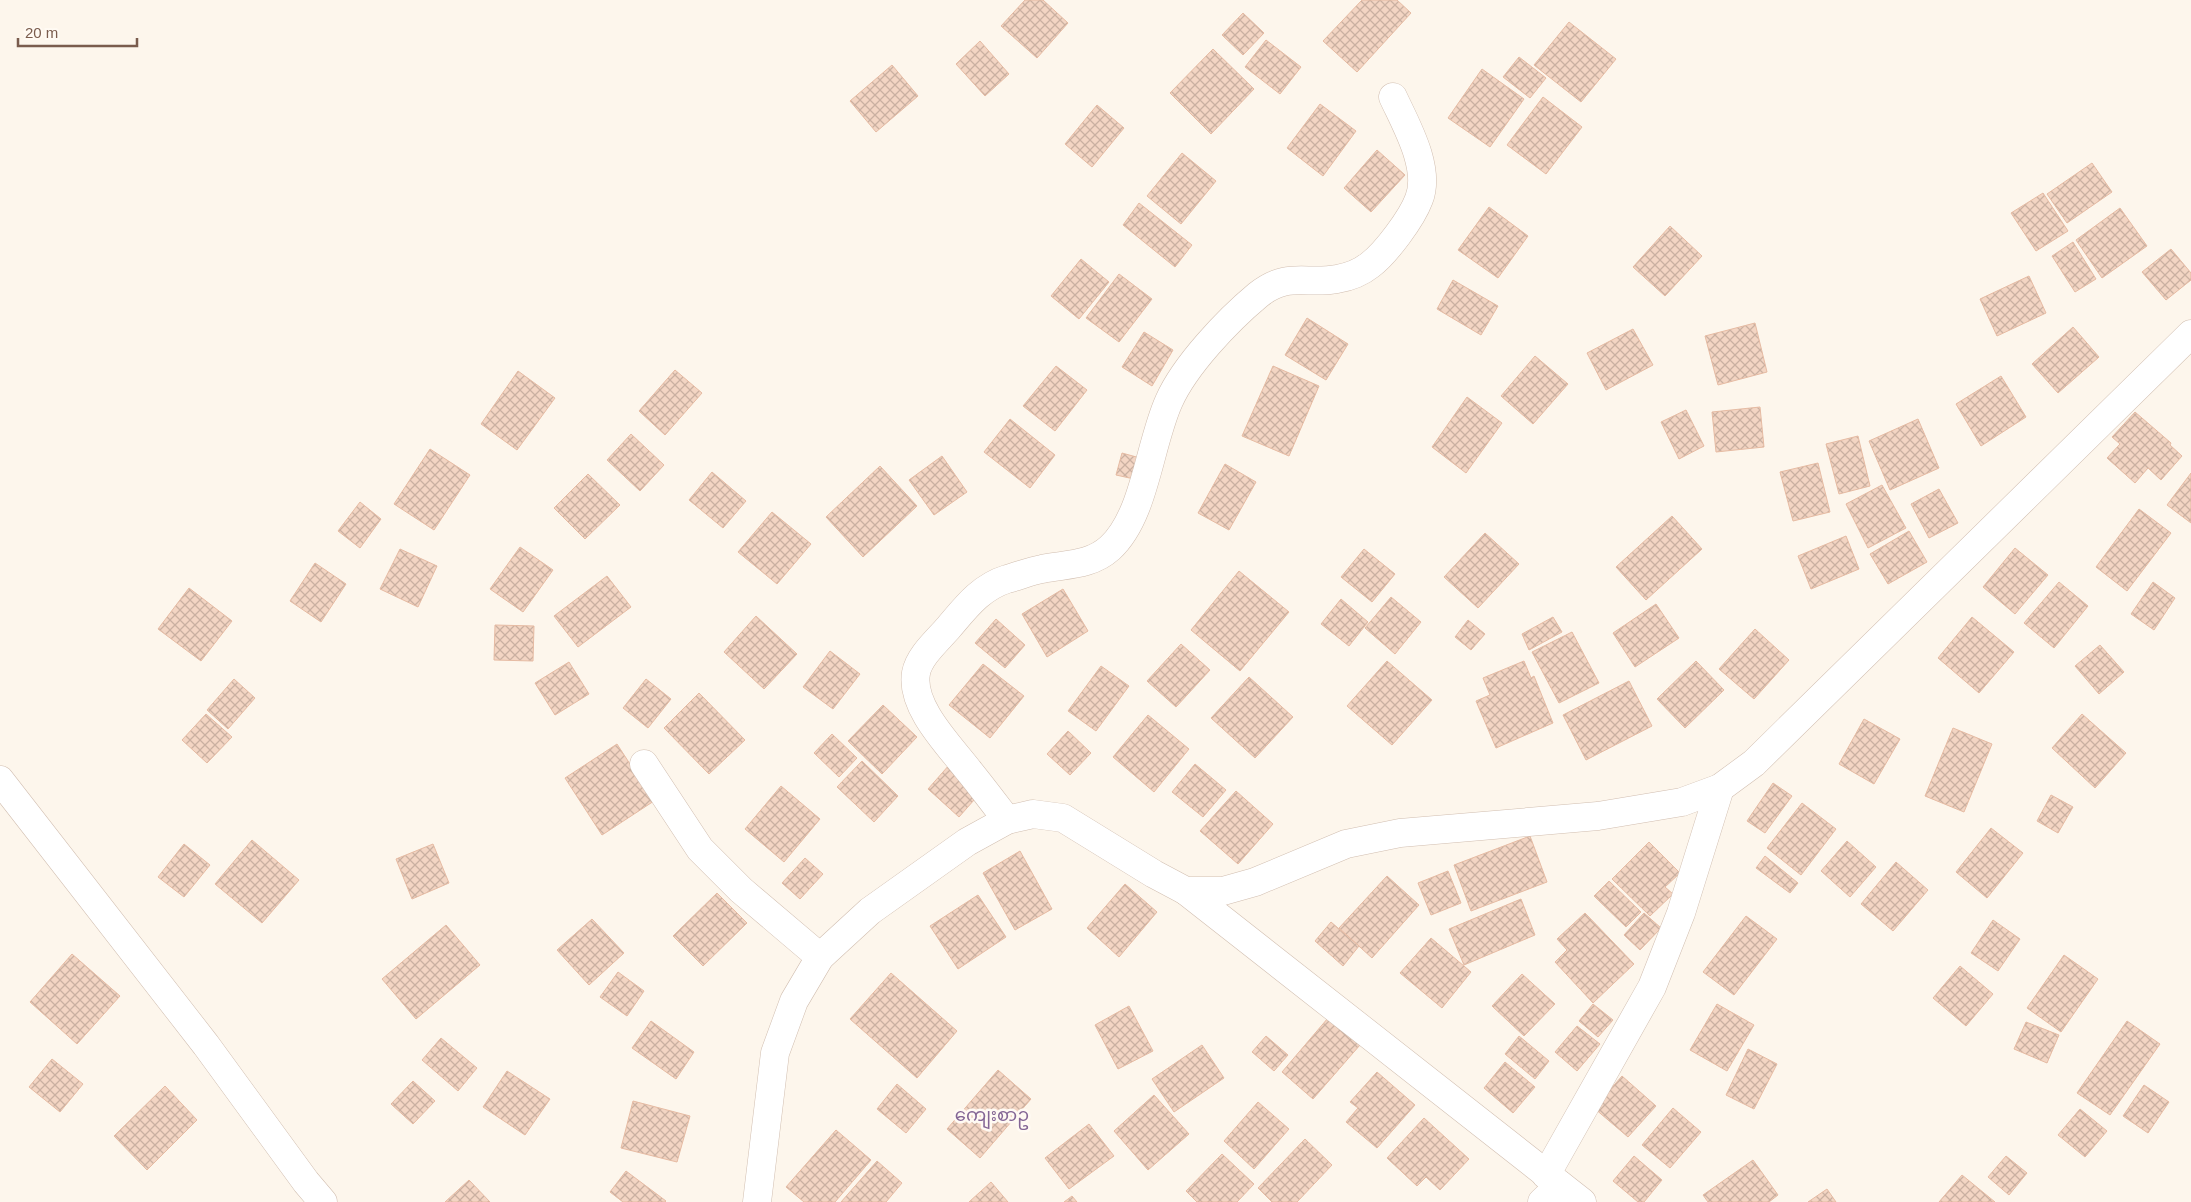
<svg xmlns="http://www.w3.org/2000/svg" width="2191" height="1202" viewBox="0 0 2191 1202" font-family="Helvetica,'Noto Sans Myanmar',sans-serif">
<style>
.building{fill:url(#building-cross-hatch);stroke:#e6bba3}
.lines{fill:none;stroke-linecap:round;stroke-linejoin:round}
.minor-casing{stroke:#d1beb0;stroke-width:29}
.minor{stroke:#fff;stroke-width:28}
.labels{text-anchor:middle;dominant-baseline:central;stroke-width:5;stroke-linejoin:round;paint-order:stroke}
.quarter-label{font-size:18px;fill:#846695;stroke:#fffaf3}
</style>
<defs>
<pattern id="building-cross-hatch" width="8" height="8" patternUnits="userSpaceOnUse" patternTransform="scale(1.25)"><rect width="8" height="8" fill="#f3d5c3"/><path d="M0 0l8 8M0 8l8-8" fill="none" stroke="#cab0a1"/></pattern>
</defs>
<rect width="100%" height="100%" fill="#fdf6ec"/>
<g class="building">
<polygon points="1025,0 1043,0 1068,23 1037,58 1001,26"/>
<polygon points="1362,0 1397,0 1411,13 1357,72 1323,41"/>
<polygon points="1243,13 1264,33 1243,55 1222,35"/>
<polygon points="1569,22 1616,59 1581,102 1534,65"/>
<polygon points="1266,40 1301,67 1280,94 1245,67"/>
<polygon points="980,41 1009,74 985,96 956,64"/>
<polygon points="1213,49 1254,89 1211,134 1170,93"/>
<polygon points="1519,57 1546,78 1530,98 1503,77"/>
<polygon points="892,65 918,96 876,132 850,101"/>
<polygon points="1482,69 1524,99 1490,147 1448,118"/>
<polygon points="1543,97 1582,127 1546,174 1507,145"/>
<polygon points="1320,104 1356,131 1323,176 1287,148"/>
<polygon points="1097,105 1124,128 1092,167 1065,144"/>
<polygon points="1377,150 1405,175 1371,212 1344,188"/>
<polygon points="1182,153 1216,181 1181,224 1147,196"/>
<polygon points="2092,163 2112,192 2067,223 2047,194"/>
<polygon points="2043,193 2068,231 2036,251 2011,213"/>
<polygon points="1139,203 1192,245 1175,267 1123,225"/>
<polygon points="1489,207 1528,236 1498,278 1458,250"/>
<polygon points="2120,208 2147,246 2102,278 2076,240"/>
<polygon points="1670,226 1702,256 1665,296 1633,267"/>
<polygon points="2073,242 2096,279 2075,292 2052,256"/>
<polygon points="2171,249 2191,273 2191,280 2166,300 2142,272"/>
<polygon points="1081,259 1109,282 1079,319 1051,296"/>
<polygon points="1119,274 1152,299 1119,342 1086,318"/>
<polygon points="2029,276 2046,313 1997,336 1980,299"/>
<polygon points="1453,280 1498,306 1481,335 1437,309"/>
<polygon points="1307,318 1348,344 1326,380 1285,355"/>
<polygon points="1755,323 1767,372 1718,385 1705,336"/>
<polygon points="2073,327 2099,357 2058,393 2032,364"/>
<polygon points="1633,329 1653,365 1606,390 1587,353"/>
<polygon points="1144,332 1173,350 1152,386 1122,367"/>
<polygon points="1535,356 1568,384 1533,424 1501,396"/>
<polygon points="1056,366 1087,390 1055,431 1023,406"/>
<polygon points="1273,366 1319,386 1289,456 1242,436"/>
<polygon points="675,370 702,393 665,435 639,411"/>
<polygon points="518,371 555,398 517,450 481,424"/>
<polygon points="2001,376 2026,417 1981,446 1956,404"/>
<polygon points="1467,397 1502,423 1466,473 1432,447"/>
<polygon points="1760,407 1764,447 1716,452 1712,412"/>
<polygon points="1686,410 1704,446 1679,459 1661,422"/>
<polygon points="2135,412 2171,443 2170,445 2182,456 2161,480 2148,468 2135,483 2107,458 2120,444 2112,437"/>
<polygon points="1010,419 1055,455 1030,488 984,452"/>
<polygon points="1918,419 1939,468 1890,490 1869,441"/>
<polygon points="631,434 664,465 640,491 607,460"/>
<polygon points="1858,436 1870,486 1839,494 1826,444"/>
<polygon points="430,449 470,475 434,530 394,504"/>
<polygon points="1122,453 1140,458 1134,479 1116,475"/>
<polygon points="942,456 967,492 934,515 909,480"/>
<polygon points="1818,463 1830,512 1793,521 1780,472"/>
<polygon points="1225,464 1256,482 1229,530 1198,513"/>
<polygon points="880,466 917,506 863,557 826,517"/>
<polygon points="712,472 746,501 723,528 689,500"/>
<polygon points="2191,473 2191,523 2167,505"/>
<polygon points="588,474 620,505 585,539 554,508"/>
<polygon points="1882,485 1906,528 1868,548 1846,504"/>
<polygon points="1939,489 1958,523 1929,538 1911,504"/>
<polygon points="360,502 381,519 360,548 338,531"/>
<polygon points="2139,509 2171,533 2127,591 2096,567"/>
<polygon points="772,512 811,544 777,584 738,552"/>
<polygon points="1672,516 1702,549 1646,600 1616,567"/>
<polygon points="1909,531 1927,562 1888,584 1870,554"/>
<polygon points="1485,533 1519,564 1478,608 1444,577"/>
<polygon points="1846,536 1859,569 1811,589 1798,556"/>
<polygon points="520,547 553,570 523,612 490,589"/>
<polygon points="2015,548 2048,575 2015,614 1983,587"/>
<polygon points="400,549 437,566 418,607 380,589"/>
<polygon points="1364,549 1395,574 1372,602 1341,577"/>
<polygon points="315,563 346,584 321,622 290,601"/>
<polygon points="1239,571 1289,612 1240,671 1191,630"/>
<polygon points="607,576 631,607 578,647 554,616"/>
<polygon points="2059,582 2088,606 2054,648 2024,623"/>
<polygon points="2153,582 2175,598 2154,630 2131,614"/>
<polygon points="189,588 232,621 201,661 158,629"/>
<polygon points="1063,589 1088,631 1047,657 1022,614"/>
<polygon points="1391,597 1421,622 1395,654 1365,628"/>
<polygon points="1341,599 1368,622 1349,646 1321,624"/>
<polygon points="1656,604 1679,638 1635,667 1613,633"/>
<polygon points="756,616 797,654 764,689 724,652"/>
<polygon points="1553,617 1562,632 1529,650 1522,634"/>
<polygon points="1972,617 2014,652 1979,693 1938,658"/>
<polygon points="996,619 1025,645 1005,668 975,643"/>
<polygon points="1468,620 1485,634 1471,650 1455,637"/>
<polygon points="495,625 534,626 533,661 494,660"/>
<polygon points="1755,629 1789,660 1754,699 1719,669"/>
<polygon points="1572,632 1599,683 1559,703 1532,652"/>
<polygon points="1181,644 1210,670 1176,707 1147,681"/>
<polygon points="2100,645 2124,672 2099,694 2075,666"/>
<polygon points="830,651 860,674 833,709 803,687"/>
<polygon points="1387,661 1432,700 1392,745 1347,706"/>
<polygon points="1524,661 1531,678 1534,676 1553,723 1496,748 1476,701 1490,695 1483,678"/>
<polygon points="1696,661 1724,690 1685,728 1657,699"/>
<polygon points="569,662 589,694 555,715 535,683"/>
<polygon points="983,664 1024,696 990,738 949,705"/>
<polygon points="1101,666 1129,686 1096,731 1068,711"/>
<polygon points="1249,677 1293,717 1255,758 1211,718"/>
<polygon points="234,679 255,698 228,729 207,710"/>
<polygon points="646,679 671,699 648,728 623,708"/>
<polygon points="1629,681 1652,726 1586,760 1563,715"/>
<polygon points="699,693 745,740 709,774 664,728"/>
<polygon points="883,705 917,737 882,774 848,741"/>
<polygon points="206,714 232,737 207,763 182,740"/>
<polygon points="2082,714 2126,753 2095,788 2052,748"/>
<polygon points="1148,715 1189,749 1154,792 1113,757"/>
<polygon points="1864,719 1900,739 1874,784 1839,764"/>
<polygon points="1953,728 1992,744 1964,812 1925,796"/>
<polygon points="1068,731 1091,753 1070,775 1047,754"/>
<polygon points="832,734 857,758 839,777 814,753"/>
<polygon points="617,744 654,801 602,835 565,778"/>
<polygon points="862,761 898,796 874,822 837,787"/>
<polygon points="950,764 982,791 959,817 928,789"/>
<polygon points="1195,764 1226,790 1203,817 1172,792"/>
<polygon points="1773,783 1792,796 1765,833 1747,821"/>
<polygon points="781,786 820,819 784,862 745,829"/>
<polygon points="1236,791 1273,824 1238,864 1200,831"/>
<polygon points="2051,795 2073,807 2058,833 2037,821"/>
<polygon points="1802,803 1836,829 1801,875 1767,848"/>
<polygon points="1991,828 2023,853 1987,898 1956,872"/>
<polygon points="1530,836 1547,882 1471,911 1454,865"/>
<polygon points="252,840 299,880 262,923 215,884"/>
<polygon points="1847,841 1876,867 1850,897 1821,871"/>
<polygon points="1649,842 1680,873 1665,887 1673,894 1650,916 1612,879"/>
<polygon points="184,844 210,865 184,897 158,877"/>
<polygon points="433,844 449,883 412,899 396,859"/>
<polygon points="1020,851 1052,909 1015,930 983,873"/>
<polygon points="1765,856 1798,883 1790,893 1756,868"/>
<polygon points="805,858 823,874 800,899 782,883"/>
<polygon points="1896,862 1928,890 1893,931 1861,904"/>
<polygon points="1448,871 1461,903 1431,915 1418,883"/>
<polygon points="1387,876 1419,905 1372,958 1339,928"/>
<polygon points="1609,881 1641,912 1626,927 1594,896"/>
<polygon points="1125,884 1157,912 1119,957 1087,928"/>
<polygon points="717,893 747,923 703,966 673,936"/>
<polygon points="978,895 1006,937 958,969 930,926"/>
<polygon points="1521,899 1535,935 1464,965 1449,929"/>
<polygon points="1585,913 1634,964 1593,1003 1555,962 1567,950 1557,939"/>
<polygon points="1644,913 1661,928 1640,950 1624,935"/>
<polygon points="1746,916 1777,939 1734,995 1703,972"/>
<polygon points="592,919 624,953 589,985 557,950"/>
<polygon points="1993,920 2020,939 1998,971 1971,953"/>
<polygon points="1331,922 1359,946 1343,966 1315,941"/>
<polygon points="446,925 480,965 416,1019 382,979"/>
<polygon points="1431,938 1471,972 1442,1008 1400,973"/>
<polygon points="72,954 120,996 77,1044 30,1002"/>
<polygon points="2064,955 2098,979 2061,1032 2027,1008"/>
<polygon points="1960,966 1993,994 1966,1026 1933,998"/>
<polygon points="618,972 644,991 627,1016 600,997"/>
<polygon points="891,973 957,1031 917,1078 850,1019"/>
<polygon points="1522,974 1555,1004 1524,1036 1492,1006"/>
<polygon points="1593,1004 1613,1020 1598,1037 1579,1021"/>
<polygon points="1717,1004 1754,1025 1727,1071 1690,1050"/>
<polygon points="1129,1006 1153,1051 1118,1069 1095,1025"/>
<polygon points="1328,1018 1360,1045 1313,1099 1282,1072"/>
<polygon points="651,1021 694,1052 676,1079 632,1048"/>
<polygon points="2127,1021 2160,1044 2110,1115 2077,1093"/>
<polygon points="2026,1022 2059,1035 2047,1063 2014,1049"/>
<polygon points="1577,1026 1600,1044 1577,1071 1555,1052"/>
<polygon points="1266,1036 1288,1055 1274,1071 1252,1052"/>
<polygon points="1519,1036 1549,1061 1535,1079 1505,1054"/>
<polygon points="441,1038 477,1068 458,1091 422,1060"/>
<polygon points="1202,1045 1224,1078 1174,1112 1152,1079"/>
<polygon points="1748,1049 1777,1064 1754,1109 1726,1095"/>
<polygon points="52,1059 83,1084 60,1112 29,1087"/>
<polygon points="1505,1062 1535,1087 1513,1113 1484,1088"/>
<polygon points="998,1070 1031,1099 980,1158 947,1129"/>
<polygon points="507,1071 550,1099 525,1135 483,1107"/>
<polygon points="1377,1072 1415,1105 1377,1148 1346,1122 1358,1108 1350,1102"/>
<polygon points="1622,1076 1656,1106 1628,1137 1594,1108"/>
<polygon points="413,1081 435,1101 413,1124 391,1104"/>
<polygon points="897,1084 926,1109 906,1133 877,1109"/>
<polygon points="2144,1085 2169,1102 2148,1133 2123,1116"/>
<polygon points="165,1086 197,1120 147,1170 114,1136"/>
<polygon points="1154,1095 1189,1134 1148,1170 1114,1131"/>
<polygon points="633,1101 690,1116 677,1162 621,1148"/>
<polygon points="1258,1102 1289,1129 1254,1169 1224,1141"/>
<polygon points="1673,1108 1701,1132 1670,1168 1642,1145"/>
<polygon points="2080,1109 2107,1131 2085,1157 2058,1135"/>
<polygon points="1424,1118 1469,1159 1440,1190 1426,1177 1417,1186 1387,1158"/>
<polygon points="1089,1124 1114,1156 1069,1189 1045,1158"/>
<polygon points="836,1130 871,1160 835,1202 804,1202 786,1187"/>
<polygon points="1305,1139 1332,1165 1297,1202 1272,1202 1258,1188"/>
<polygon points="1222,1154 1254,1184 1237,1202 1197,1202 1186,1191"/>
<polygon points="1634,1156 1662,1180 1644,1202 1638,1202 1613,1181"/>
<polygon points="2006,1156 2027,1173 2009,1195 1988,1177"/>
<polygon points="1753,1160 1778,1195 1769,1202 1708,1202 1703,1195"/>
<polygon points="877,1161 902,1183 886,1202 841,1202"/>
<polygon points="626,1171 666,1201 665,1202 623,1202 610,1192"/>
<polygon points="1962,1175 1995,1202 1939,1202"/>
<polygon points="469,1180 490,1202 445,1202"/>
<polygon points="991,1182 1008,1202 969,1202"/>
<polygon points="1827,1189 1836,1202 1808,1202"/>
<polygon points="1072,1196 1077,1202 1064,1202"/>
</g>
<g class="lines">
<g class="minor-casing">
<g id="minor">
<polyline points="644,764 700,849 741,890 820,957"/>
<polyline points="0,780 206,1045 306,1182 323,1202"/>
<path d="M1007,820C994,803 982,787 969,771C950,746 910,707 916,673C919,656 938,640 949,627C966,607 981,587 1007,579C1019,576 1030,571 1042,569C1066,564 1090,566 1110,548C1145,516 1149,445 1169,401C1185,365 1228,320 1258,295C1288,271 1306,285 1337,279C1349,277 1360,273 1370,265C1386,253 1412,218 1419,199C1431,168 1406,125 1393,97"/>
<polyline points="1186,891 1582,1202"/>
<polyline points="1546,1175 1652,987 1681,913 1720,788"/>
<polyline points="757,1202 775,1053 794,1001 820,957 870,911 967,842 1007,820 1033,814 1063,818 1154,874 1186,891 1223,891 1255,882 1346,844 1400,833 1598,816 1682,802 1720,788 1754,763 2191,334"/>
<polyline points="1542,1202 1560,1185"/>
</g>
</g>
<use href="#minor" class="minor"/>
</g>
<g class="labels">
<g class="quarter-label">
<text x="992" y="1115">ကျေးစာဥ</text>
</g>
</g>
<path d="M18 38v8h119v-8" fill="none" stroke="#7a5c4d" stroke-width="2.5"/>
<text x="25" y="38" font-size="15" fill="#7a5c4d" stroke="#fffaf3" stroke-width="4" paint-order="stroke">20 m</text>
</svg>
